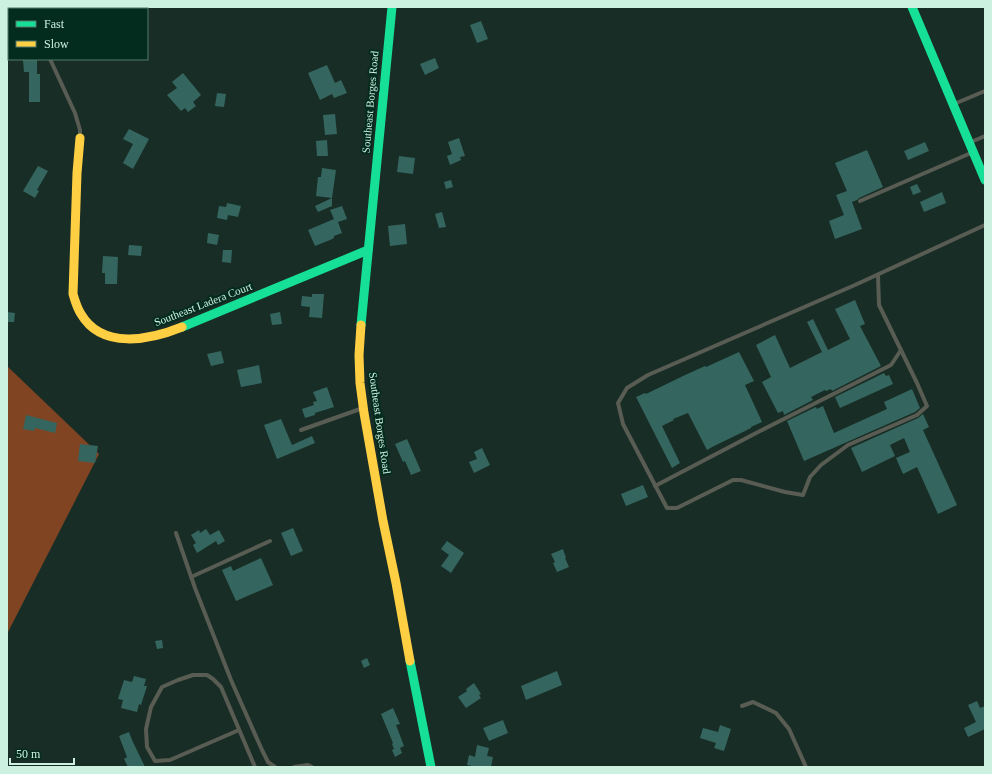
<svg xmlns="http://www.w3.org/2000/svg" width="992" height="774" viewBox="0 0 992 774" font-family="'Times New Roman',serif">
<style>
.forest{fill:#814422}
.building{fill:#34665f}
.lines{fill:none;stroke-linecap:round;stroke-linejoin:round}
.lane{stroke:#595c53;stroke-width:4}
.fast{stroke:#16e098;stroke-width:9}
.slow{stroke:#ffcf43;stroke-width:9}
.labels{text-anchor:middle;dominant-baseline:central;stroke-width:4;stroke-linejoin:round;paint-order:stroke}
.street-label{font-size:11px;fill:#cdf1e0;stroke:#032c1f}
</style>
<rect width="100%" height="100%" fill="#182d25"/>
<polygon class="forest" points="7,366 99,454 7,634"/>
<g class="building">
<polygon points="481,21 488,39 477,43 470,25"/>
<polygon points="435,58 439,68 425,75 420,64"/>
<polygon points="37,59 37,74 40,74 40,102 29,102 29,72 24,72 23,60"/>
<polygon points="327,65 335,83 341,80 347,93 334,98 332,94 320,100 308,73"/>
<polygon points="183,73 201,95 193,102 196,106 188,112 185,108 181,111 167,95 177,88 172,82"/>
<polygon points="217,93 226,94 224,107 215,106"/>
<polygon points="335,114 337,134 325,135 323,115"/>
<polygon points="129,129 149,139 133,169 123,163 133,144 123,139"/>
<polygon points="459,138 465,156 460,157 461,160 450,165 447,156 452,154 448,142"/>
<polygon points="327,140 328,156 317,156 316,141"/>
<polygon points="925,142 929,151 908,160 904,151"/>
<polygon points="867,150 883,187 859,198 857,200 852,202 862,229 835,239 829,221 844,215 836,195 847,191 835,163"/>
<polygon points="399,156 415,158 413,174 397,172"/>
<polygon points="38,166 48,171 37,190 39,191 35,198 23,191"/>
<polygon points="322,168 336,170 332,198 316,196 318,177 321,177"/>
<polygon points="451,180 453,187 446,189 444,182"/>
<polygon points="917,184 921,192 913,195 910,187"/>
<polygon points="942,192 946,203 924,212 920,202"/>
<polygon points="332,198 332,206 318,212 315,206"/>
<polygon points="227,203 241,206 238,217 228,215 227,220 217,218 219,206 226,207"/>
<polygon points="342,206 347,219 338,222 342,233 334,236 334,238 330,240 315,246 308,230 334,219 330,210"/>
<polygon points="442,212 446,227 439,228 435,214"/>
<polygon points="405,224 407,244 390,246 388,226"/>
<polygon points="208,233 219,235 217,245 207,243"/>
<polygon points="129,245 142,246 141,256 128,255"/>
<polygon points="223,250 232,250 231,263 222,262"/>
<polygon points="103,256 118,257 117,284 105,284 105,273 102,273"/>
<polygon points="312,294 324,294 322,318 309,317 310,307 301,306 302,296 312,297"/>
<polygon points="855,300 865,324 860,326 881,366 832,391 831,389 826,391 825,390 811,397 813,400 784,415 783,411 778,413 762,382 771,377 756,345 775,335 790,368 822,352 807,322 813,319 828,350 850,339 835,309"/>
<polygon points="7,312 15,313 14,322 7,322"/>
<polygon points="280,312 282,324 272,325 270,314"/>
<polygon points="221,351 224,363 211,366 207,354"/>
<polygon points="739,352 754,381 745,385 762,422 751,427 751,428 743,432 714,446 707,450 688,413 673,419 674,420 662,426 680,463 672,468 636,397 645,393 646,394 683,376 705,366 706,367"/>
<polygon points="259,365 262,383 241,387 237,370"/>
<polygon points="884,373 886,376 889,375 893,384 840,408 835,397"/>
<polygon points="327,387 334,407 315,413 315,415 305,418 302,409 314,405 313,402 317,401 313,392"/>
<polygon points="912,389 920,408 915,412 804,461 787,421 816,407 817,409 823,406 834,433 887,409 884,402"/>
<polygon points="923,414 929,427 923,430 957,505 938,514 917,467 903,474 896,458 910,452 904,438 890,445 895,456 862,472 851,448 918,418"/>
<polygon points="26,415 57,423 55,433 35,428 34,431 23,429"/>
<polygon points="281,419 292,445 312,436 315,443 277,459 264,425"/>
<polygon points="407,439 421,471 411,475 405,461 403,462 395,444"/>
<polygon points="80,444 98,446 95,463 78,461"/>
<polygon points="482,448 490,465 474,473 469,462 477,459 474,452"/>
<polygon points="643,485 648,497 626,506 621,494"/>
<polygon points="293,528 303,551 291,556 281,533"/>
<polygon points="206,529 210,535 219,530 225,541 218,545 216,541 197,553 193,545 196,543 191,535 199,530 200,533"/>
<polygon points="447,541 464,553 451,573 441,566 449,555 441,549"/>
<polygon points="563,549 566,558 565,558 569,567 557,572 553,563 555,562 551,554"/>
<polygon points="261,558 273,585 236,601 222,570 231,566 233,571"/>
<polygon points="162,640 163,648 157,649 155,641"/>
<polygon points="367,658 370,665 364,668 361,661"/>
<polygon points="557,671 562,685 526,700 521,686"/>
<polygon points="134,676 146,679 144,686 147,686 141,705 139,704 137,712 121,708 123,700 118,699 124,680 132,682"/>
<polygon points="474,683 481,694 479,695 481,698 466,708 458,697 467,691 466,689"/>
<polygon points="977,701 980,708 985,706 985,729 968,737 964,728 976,722 968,705"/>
<polygon points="393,708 400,724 396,725 404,746 400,748 402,753 395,757 392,750 394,749 392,744 393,743 381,714"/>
<polygon points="503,720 508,733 489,741 483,728"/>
<polygon points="720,725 731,729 724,751 714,748 716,743 700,738 703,728 718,732"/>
<polygon points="129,732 132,740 145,767 128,767 124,759 127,757 119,736"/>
<polygon points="477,745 489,748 487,756 493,757 491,767 477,767 467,765 469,755 475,757"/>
</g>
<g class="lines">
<g class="lane">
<polyline points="51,9 53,7"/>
<polyline points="50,59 75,113 80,130 80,136"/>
<polyline points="954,104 985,91"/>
<polyline points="971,142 985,136"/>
<polyline points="860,201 971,153"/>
<polyline points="878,275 879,305 917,383 927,406 917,415 848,445 821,465 810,477 803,495 785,492 741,480 733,480 677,508 667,508 623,424 618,403 627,388 648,375 855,285 985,225"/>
<polyline points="301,430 363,408"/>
<polyline points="655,486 760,431 891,365 901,350"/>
<polyline points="176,533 195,588 231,680 262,750 268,762 275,767"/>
<polyline points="191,577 270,541"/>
<polyline points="742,706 753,702 776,713 789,729 806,767"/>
<polyline points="239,730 170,760 155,761 147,747 146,729 151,707 162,687 178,680 193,675 207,675 213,679 221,687 255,767"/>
<polyline points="294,767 308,765 312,767"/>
</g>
<g class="fast">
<polyline points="912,7 985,180"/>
<polyline points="361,325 392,7"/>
<polyline points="182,327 368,250"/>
<polyline points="410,661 431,767"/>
</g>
<g class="slow">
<path d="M80,138L77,173L73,294C75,301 77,308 81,314C102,350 150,340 182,327"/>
<polyline points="361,325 359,355 360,383 364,413 383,521 396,583 410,661"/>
</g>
</g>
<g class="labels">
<g class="street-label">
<text transform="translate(370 102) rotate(-85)">Southeast Borges Road</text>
<text transform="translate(203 304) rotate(-21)">Southeast Ladera Court</text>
<text transform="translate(380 423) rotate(82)">Southeast Borges Road</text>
</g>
</g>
<rect width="992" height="774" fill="none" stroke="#cdf1e0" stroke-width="16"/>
<rect x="8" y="8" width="140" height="52" fill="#032c1f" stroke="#547b6c"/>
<rect x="16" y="21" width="20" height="6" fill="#16e098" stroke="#547b6c"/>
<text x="44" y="28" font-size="12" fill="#cdf1e0">Fast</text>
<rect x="16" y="41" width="20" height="6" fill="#ffcf43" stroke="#547b6c"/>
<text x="44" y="48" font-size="12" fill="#cdf1e0">Slow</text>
<path d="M10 758v6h64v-6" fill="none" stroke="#cdf1e0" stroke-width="2"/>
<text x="16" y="758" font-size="12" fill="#cdf1e0" stroke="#032c1f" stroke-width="3" paint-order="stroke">50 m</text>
</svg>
